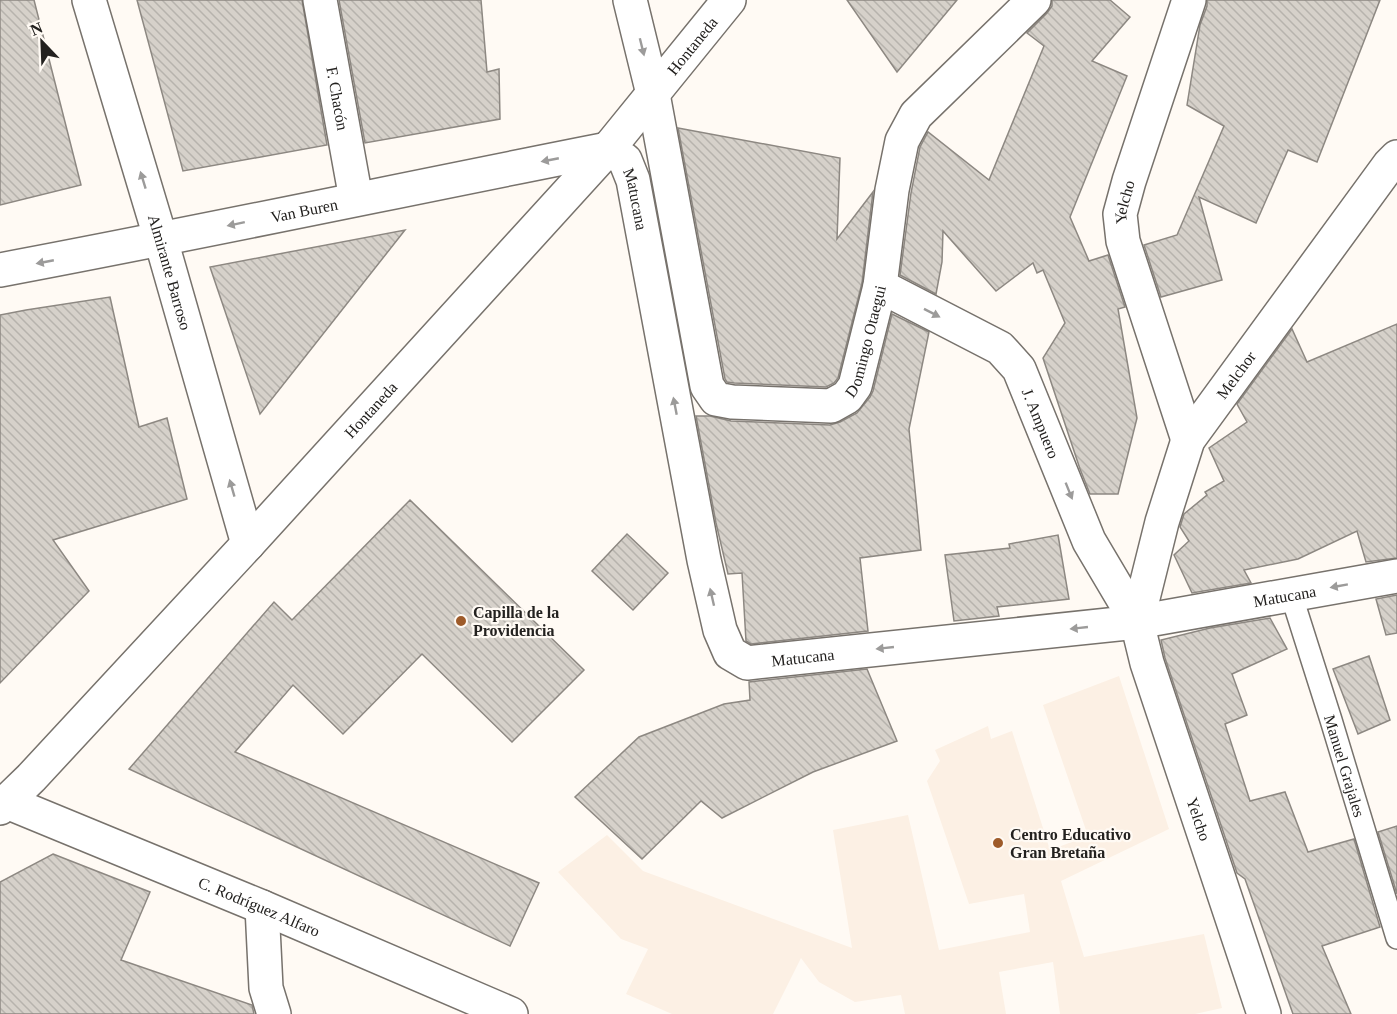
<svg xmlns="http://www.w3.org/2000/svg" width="1397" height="1014" viewBox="0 0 1397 1014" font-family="'Times New Roman',serif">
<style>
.built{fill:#fcf0e4}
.building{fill:url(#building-back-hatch);stroke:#8d8882;stroke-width:1.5}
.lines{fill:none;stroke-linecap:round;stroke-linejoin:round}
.service-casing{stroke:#77726c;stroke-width:24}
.minor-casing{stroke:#77726c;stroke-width:36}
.tertiary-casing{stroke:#77726c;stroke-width:36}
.service{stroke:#fff;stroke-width:21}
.minor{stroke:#fff;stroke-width:33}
.tertiary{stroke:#fff;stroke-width:33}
.oneway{fill:#9c9b9a}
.poi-dot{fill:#9e5b2a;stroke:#fffaf4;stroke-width:2}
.labels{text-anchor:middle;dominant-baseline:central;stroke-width:4.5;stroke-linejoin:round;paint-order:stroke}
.street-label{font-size:16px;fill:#23211f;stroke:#fffaf4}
.poi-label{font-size:16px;font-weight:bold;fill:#23211f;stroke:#fffaf4;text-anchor:start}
</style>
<defs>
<pattern id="building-back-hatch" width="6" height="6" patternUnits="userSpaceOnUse" patternTransform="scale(1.5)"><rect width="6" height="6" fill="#d6d1ca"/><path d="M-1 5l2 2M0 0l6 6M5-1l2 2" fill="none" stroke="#b7b3ad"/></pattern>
</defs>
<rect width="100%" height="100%" fill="#fffaf4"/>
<polygon class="built" points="1119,676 1169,829 1061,881 1084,957 1204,934 1222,1008 1195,1014 1060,1014 1053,962 999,972 1006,1014 905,1014 901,995 855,1002 819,982 801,958 773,1014 672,1014 626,994 648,949 621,939 558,872 607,835 643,871 852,948 833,830 908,815 939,950 1030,932 1024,894 969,904 927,781 940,761 935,750 988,726 991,739 1012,731 1050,850 1088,836 1043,705"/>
<g class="building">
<polygon points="0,0 34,0 81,185 0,205"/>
<polygon points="137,0 302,0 327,145 183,171"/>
<polygon points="339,0 481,0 487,72 499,69 500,119 365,143"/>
<polygon points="847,0 957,0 897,72"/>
<polygon points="1052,0 1110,0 1130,17 1092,61 1127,76 1070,217 1089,261 1108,255 1125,307 1118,309 1137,418 1118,494 1090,494 1080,469 1043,358 1065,323 1043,270 1037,273 1033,263 996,291 943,231 942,262 936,294 900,275 911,193 920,147 928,132 989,180 1044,46 1027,33 1047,13 1052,6"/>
<polygon points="1207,0 1380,0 1317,162 1288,150 1256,223 1199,197 1222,280 1161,297 1144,245 1177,235 1224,126 1187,105 1200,25 1207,6"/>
<polygon points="678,128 840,158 837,239 873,192 862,283 838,378 834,383 826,387 734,383 727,382 725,379"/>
<polygon points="405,230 260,414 210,267"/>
<polygon points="110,297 139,427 167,418 187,499 53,540 89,591 0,683 0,315 26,310"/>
<polygon points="892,314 929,332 909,429 921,550 860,558 868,631 751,644 746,641 742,573 728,574 716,523 696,416 710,416 731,421 830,425 840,422 857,413 870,397 873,391"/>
<polygon points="1397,324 1397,558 1366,562 1357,531 1298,559 1244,570 1251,583 1192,593 1174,555 1189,541 1180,527 1184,514 1207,495 1205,492 1224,481 1209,448 1247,422 1237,404 1292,329 1307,362"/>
<polygon points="410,500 584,670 512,742 422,654 343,734 293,685 235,752 539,883 510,946 129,769 274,602 292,620"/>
<polygon points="627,534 668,573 633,610 592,571"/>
<polygon points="1058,535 1069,599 997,607 999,616 954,621 945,555 1010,548 1009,544"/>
<polygon points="1397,595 1397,633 1386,635 1376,599"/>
<polygon points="1270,618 1287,649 1232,674 1247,715 1225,724 1250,801 1285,792 1308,852 1354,839 1380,927 1322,946 1351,1014 1293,1014 1245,879 1237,873 1165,658 1161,640 1210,628"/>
<polygon points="1369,656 1390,720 1358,734 1333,669"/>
<polygon points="867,669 897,741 813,772 722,818 701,801 642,859 575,797 639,737 724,704 750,700 749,682"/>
<polygon points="1397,826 1397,894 1378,832"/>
<polygon points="53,854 150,892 121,960 252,1005 254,1014 0,1014 0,882"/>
</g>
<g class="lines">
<g class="service-casing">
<g id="service">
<path id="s1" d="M1291,594L1331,720L1397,938"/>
</g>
</g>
<g class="minor-casing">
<g id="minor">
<path id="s2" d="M89,0L161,240L248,544"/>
<path id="s3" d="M320,0L356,199"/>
<path id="s4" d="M630,0L653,94L707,386L716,399L732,402L831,406L847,397L855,386L880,286L892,190L902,141L916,115L1034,0"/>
<path id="s5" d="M0,270C203,232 405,189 608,149L625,160L633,180L704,560L720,630L730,653L747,663L1137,622L1397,576"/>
<path id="s6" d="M880,286L1000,348L1019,369L1089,541L1137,622L1147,663L1264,1014"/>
<path id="s7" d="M1188,440L1123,241L1120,214L1129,181L1189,0"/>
<path id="s8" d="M1137,622L1162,522L1188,440L1389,165L1397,157"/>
<path id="s9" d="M7,802L262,907L511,1014"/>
<polyline points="262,907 266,988 274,1014"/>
</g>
</g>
<g class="tertiary-casing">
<g id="tertiary">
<path id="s10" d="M0,808L31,778L248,544L608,149L729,0"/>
</g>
</g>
<use href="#service" class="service"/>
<use href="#minor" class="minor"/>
<use href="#tertiary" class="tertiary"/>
</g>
<defs><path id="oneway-solid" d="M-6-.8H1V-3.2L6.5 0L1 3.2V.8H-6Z" transform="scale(1.5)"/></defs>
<g class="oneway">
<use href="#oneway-solid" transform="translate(642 47) rotate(76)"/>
<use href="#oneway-solid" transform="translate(550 160) rotate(169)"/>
<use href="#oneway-solid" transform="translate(143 180) rotate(-107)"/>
<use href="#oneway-solid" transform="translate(236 224) rotate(168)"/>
<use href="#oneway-solid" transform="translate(45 262) rotate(169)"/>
<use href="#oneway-solid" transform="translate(932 313) rotate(27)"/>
<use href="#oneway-solid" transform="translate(675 406) rotate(-101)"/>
<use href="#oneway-solid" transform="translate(232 488) rotate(-106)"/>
<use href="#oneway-solid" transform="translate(1069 491) rotate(68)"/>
<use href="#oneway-solid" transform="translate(1339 586) rotate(170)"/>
<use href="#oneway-solid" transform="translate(712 597) rotate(-103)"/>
<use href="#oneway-solid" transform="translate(1079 628) rotate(174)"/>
<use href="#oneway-solid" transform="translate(885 648) rotate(174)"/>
</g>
<g class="poi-dot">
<circle cx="461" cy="621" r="6"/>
<circle cx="998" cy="843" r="6"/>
</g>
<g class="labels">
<g class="street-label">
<text stroke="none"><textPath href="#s10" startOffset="1030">Hontaneda</textPath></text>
<text stroke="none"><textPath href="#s3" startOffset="100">F. Chacón</textPath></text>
<text stroke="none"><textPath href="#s5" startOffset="681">Matucana</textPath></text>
<text stroke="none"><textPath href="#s7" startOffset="249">Yelcho</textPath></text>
<text stroke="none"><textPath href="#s5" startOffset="310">Van Buren</textPath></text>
<text stroke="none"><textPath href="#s2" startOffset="284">Almirante Barroso</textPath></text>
<text stroke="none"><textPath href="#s4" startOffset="603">Domingo Otaegui</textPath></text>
<text stroke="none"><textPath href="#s8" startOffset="270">Melchor</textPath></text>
<text stroke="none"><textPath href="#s10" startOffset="544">Hontaneda</textPath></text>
<text stroke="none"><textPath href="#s6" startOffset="222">J. Ampuero</textPath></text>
<text stroke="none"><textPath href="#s5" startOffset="1707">Matucana</textPath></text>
<text stroke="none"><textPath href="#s5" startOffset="1221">Matucana</textPath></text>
<text stroke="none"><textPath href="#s1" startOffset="180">Manuel Grajales</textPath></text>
<text stroke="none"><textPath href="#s6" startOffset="650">Yelcho</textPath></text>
<text stroke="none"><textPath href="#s9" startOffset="273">C. Rodríguez Alfaro</textPath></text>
</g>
<g class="poi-label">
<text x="473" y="612">Capilla de la<tspan x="473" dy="18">Providencia</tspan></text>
<text x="1010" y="834">Centro Educativo<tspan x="1010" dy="18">Gran Bretaña</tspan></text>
</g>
</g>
<g transform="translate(42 42) rotate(337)" stroke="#fffaf4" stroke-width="4.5" paint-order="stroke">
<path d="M0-4.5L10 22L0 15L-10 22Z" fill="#23211f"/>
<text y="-9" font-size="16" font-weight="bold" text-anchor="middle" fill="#23211f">N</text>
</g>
</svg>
